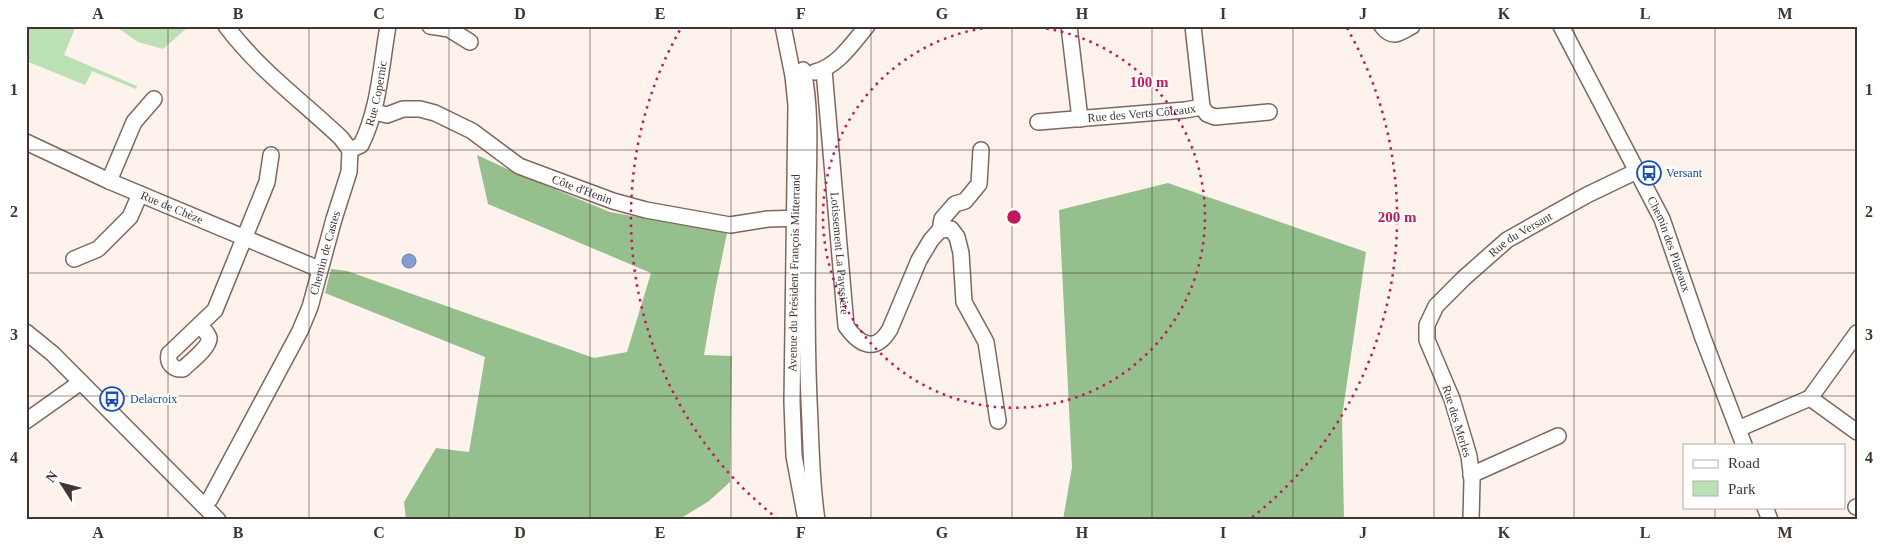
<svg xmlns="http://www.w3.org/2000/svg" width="1883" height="546" viewBox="0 0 1883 546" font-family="Georgia,serif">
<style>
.green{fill:#bbe0b4}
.forest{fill:#95bf8d}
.water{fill:#839ed3;stroke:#6f7ea2}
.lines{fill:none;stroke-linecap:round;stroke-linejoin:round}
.minor-casing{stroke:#80675c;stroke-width:18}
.minor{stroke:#fff;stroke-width:15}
.grid{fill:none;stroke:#403530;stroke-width:1;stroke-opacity:0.55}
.ring{fill:none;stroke:#c2185b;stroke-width:2.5;stroke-dasharray:2.5 5}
.labels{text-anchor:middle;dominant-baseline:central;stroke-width:4;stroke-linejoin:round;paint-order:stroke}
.street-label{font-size:12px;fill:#403530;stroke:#fff}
.transit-label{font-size:12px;fill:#164399;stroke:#fff;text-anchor:start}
.centre{fill:#c2185b;stroke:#fff;stroke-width:2.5}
.ring-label{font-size:15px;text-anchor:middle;font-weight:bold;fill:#c2185b;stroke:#fff;stroke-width:4;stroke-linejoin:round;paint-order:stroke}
.neatline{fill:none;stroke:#403530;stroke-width:2}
.grid-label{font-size:16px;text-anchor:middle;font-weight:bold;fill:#403530}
</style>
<rect width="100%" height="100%" fill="#fef2ec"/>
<g class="green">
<polygon points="26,26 76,26 64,55 137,86 136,89 92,71 85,85 26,61"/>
<polygon points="115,26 189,26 163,49 138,42"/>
</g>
<g class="forest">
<polygon points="477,155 518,174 610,212 727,233 715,291 704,355 732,356 730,482 709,501 678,520 406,520 404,502 436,448 469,452 485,357 325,293 331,269 347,271 594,358 627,352 651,273 488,204"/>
<polygon points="1168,183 1366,252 1342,417 1344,520 1063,520 1072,467 1059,210"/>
</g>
<circle class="water" cx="409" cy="261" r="7"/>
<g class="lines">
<g class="minor-casing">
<g id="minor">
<polyline points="430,26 449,29 470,42"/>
<polyline points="783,26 793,76 796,105 792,402 794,456 806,520"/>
<polyline points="1069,26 1080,119"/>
<polyline points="1193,26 1202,107"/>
<path d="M1382,26C1393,40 1399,33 1412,26"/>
<path id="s1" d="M1561,26L1662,219L1703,338L1744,445"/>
<path d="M803,70C812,112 808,159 808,202C807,275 806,348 810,422C811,454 812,487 817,520"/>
<path id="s2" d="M824,70L846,326C860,346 876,353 890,329L919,260L931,240L940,230L942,219L955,204L965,201L979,184L981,150"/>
<path d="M815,72C838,66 852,44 867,26"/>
<path id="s3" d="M374,112L387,115L403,109H420L435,113L472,131L519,166L613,201L646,210L730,225L768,219L803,218"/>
<path id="s4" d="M1038,122L1185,110L1202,107L1207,114L1215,117L1269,112"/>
<path id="s5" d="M26,142L109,181L319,269"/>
<path id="s6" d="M350,150L361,145C379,109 381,66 388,26"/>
<polyline points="109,181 134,122 154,99"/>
<polyline points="940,230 951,229 957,237 961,253 964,302 986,342 998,421"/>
<polyline points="74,259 98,249 130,217 140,194"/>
<path d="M199,325C203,329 208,333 209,338C210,347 189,363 183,369C173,370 167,363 169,354L215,310L267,182L271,155"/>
<polyline points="26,332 53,354 218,520"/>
<polyline points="1810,398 1857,432"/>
<polyline points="26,421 81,382"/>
<polyline points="1738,429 1810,398 1857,333"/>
<polyline points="1471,475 1558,436"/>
<path id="s7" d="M203,505L210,499L300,331L310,307L334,219L349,172L350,150L341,138C302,101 258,69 226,26"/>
<polyline points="1765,507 1770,520"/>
<polyline points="1856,507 1857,507"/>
<path id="s8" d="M1471,520L1472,480L1469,456L1452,399L1427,340V325L1436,306L1464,278L1507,240L1587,195L1637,171"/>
</g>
</g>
<use href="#minor" class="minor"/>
</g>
<path class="grid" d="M168,26V520M309,26V520M449,26V520M590,26V520M731,26V520M871,26V520M1012,26V520M1152,26V520M1293,26V520M1434,26V520M1574,26V520M1715,26V445M26,150H1857M26,273H1857M26,396H1857M1715,507V520"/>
<g class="ring">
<path d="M1024 26A191 191 0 1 1 1004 26"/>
<path d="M778 519A383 383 0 0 1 681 28M1347 28A383 383 0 0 1 1250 519"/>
</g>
<defs>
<g id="bus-ring" transform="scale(1.25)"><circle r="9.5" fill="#fff" stroke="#1a4fb4" stroke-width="1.5"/><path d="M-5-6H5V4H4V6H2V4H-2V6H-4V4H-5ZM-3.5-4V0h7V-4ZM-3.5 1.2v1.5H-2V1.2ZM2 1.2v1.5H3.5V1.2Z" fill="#1a4fb4"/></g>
</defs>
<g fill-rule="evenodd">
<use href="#bus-ring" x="1649" y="173"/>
<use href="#bus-ring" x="112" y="399"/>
</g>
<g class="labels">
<g class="street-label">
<text stroke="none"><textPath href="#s6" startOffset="66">Rue Copernic</textPath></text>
<text stroke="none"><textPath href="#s4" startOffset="104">Rue des Verts Côteaux</textPath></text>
<text stroke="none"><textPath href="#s3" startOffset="230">Côte d'Henin</textPath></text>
<text stroke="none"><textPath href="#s5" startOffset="160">Rue de Chèze</textPath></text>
<text stroke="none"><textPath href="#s8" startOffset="335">Rue du Versant</textPath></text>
<text stroke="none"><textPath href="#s1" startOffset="244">Chemin des Plateaux</textPath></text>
<text stroke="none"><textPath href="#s7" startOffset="282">Chemin de Castes</textPath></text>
<text stroke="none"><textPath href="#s2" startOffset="184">Lotissement La Payssière</textPath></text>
<text transform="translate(794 273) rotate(-89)">Avenue du Président François Mitterrand</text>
<text transform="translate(1457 421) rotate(73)">Rue des Merles</text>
</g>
<g class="transit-label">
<text x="1666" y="173">Versant</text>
<text x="130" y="399">Delacroix</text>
</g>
</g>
<circle cx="1014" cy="217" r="8" class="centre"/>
<g class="ring-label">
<text x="1149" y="87">100 m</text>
<text x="1397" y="222">200 m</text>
</g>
<rect width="1883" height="546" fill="none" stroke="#ffffff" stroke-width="55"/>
<rect x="1683" y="444" width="162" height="65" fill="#ffffff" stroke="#b3aeac"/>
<rect x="1693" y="460" width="25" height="8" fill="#ffffff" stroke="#b3aeac"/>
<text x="1728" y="468" font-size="15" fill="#403530">Road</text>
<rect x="1693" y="481" width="25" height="15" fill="#bbe0b4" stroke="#b3aeac"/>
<text x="1728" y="494" font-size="15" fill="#403530">Park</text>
<g transform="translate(62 484) rotate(306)" stroke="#ffffff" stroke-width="4" paint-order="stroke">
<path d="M0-4L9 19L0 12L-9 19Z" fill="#403530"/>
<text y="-8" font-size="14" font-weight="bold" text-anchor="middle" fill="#403530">N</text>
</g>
<rect x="28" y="28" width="1828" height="490" class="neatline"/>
<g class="grid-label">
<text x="98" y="19">A</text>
<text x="238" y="19">B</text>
<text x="379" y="19">C</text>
<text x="520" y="19">D</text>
<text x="660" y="19">E</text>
<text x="801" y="19">F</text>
<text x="942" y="19">G</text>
<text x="1082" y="19">H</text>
<text x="1223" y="19">I</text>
<text x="1363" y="19">J</text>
<text x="1504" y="19">K</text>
<text x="1645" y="19">L</text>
<text x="1785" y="19">M</text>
<text x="14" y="95">1</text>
<text x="1869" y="95">1</text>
<text x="14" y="217">2</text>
<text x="1869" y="217">2</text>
<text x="14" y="340">3</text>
<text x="1869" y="340">3</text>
<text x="14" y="463">4</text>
<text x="1869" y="463">4</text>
<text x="98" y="538">A</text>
<text x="238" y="538">B</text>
<text x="379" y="538">C</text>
<text x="520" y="538">D</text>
<text x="660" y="538">E</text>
<text x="801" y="538">F</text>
<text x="942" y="538">G</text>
<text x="1082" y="538">H</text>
<text x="1223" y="538">I</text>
<text x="1363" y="538">J</text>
<text x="1504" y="538">K</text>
<text x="1645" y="538">L</text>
<text x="1785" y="538">M</text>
</g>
</svg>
